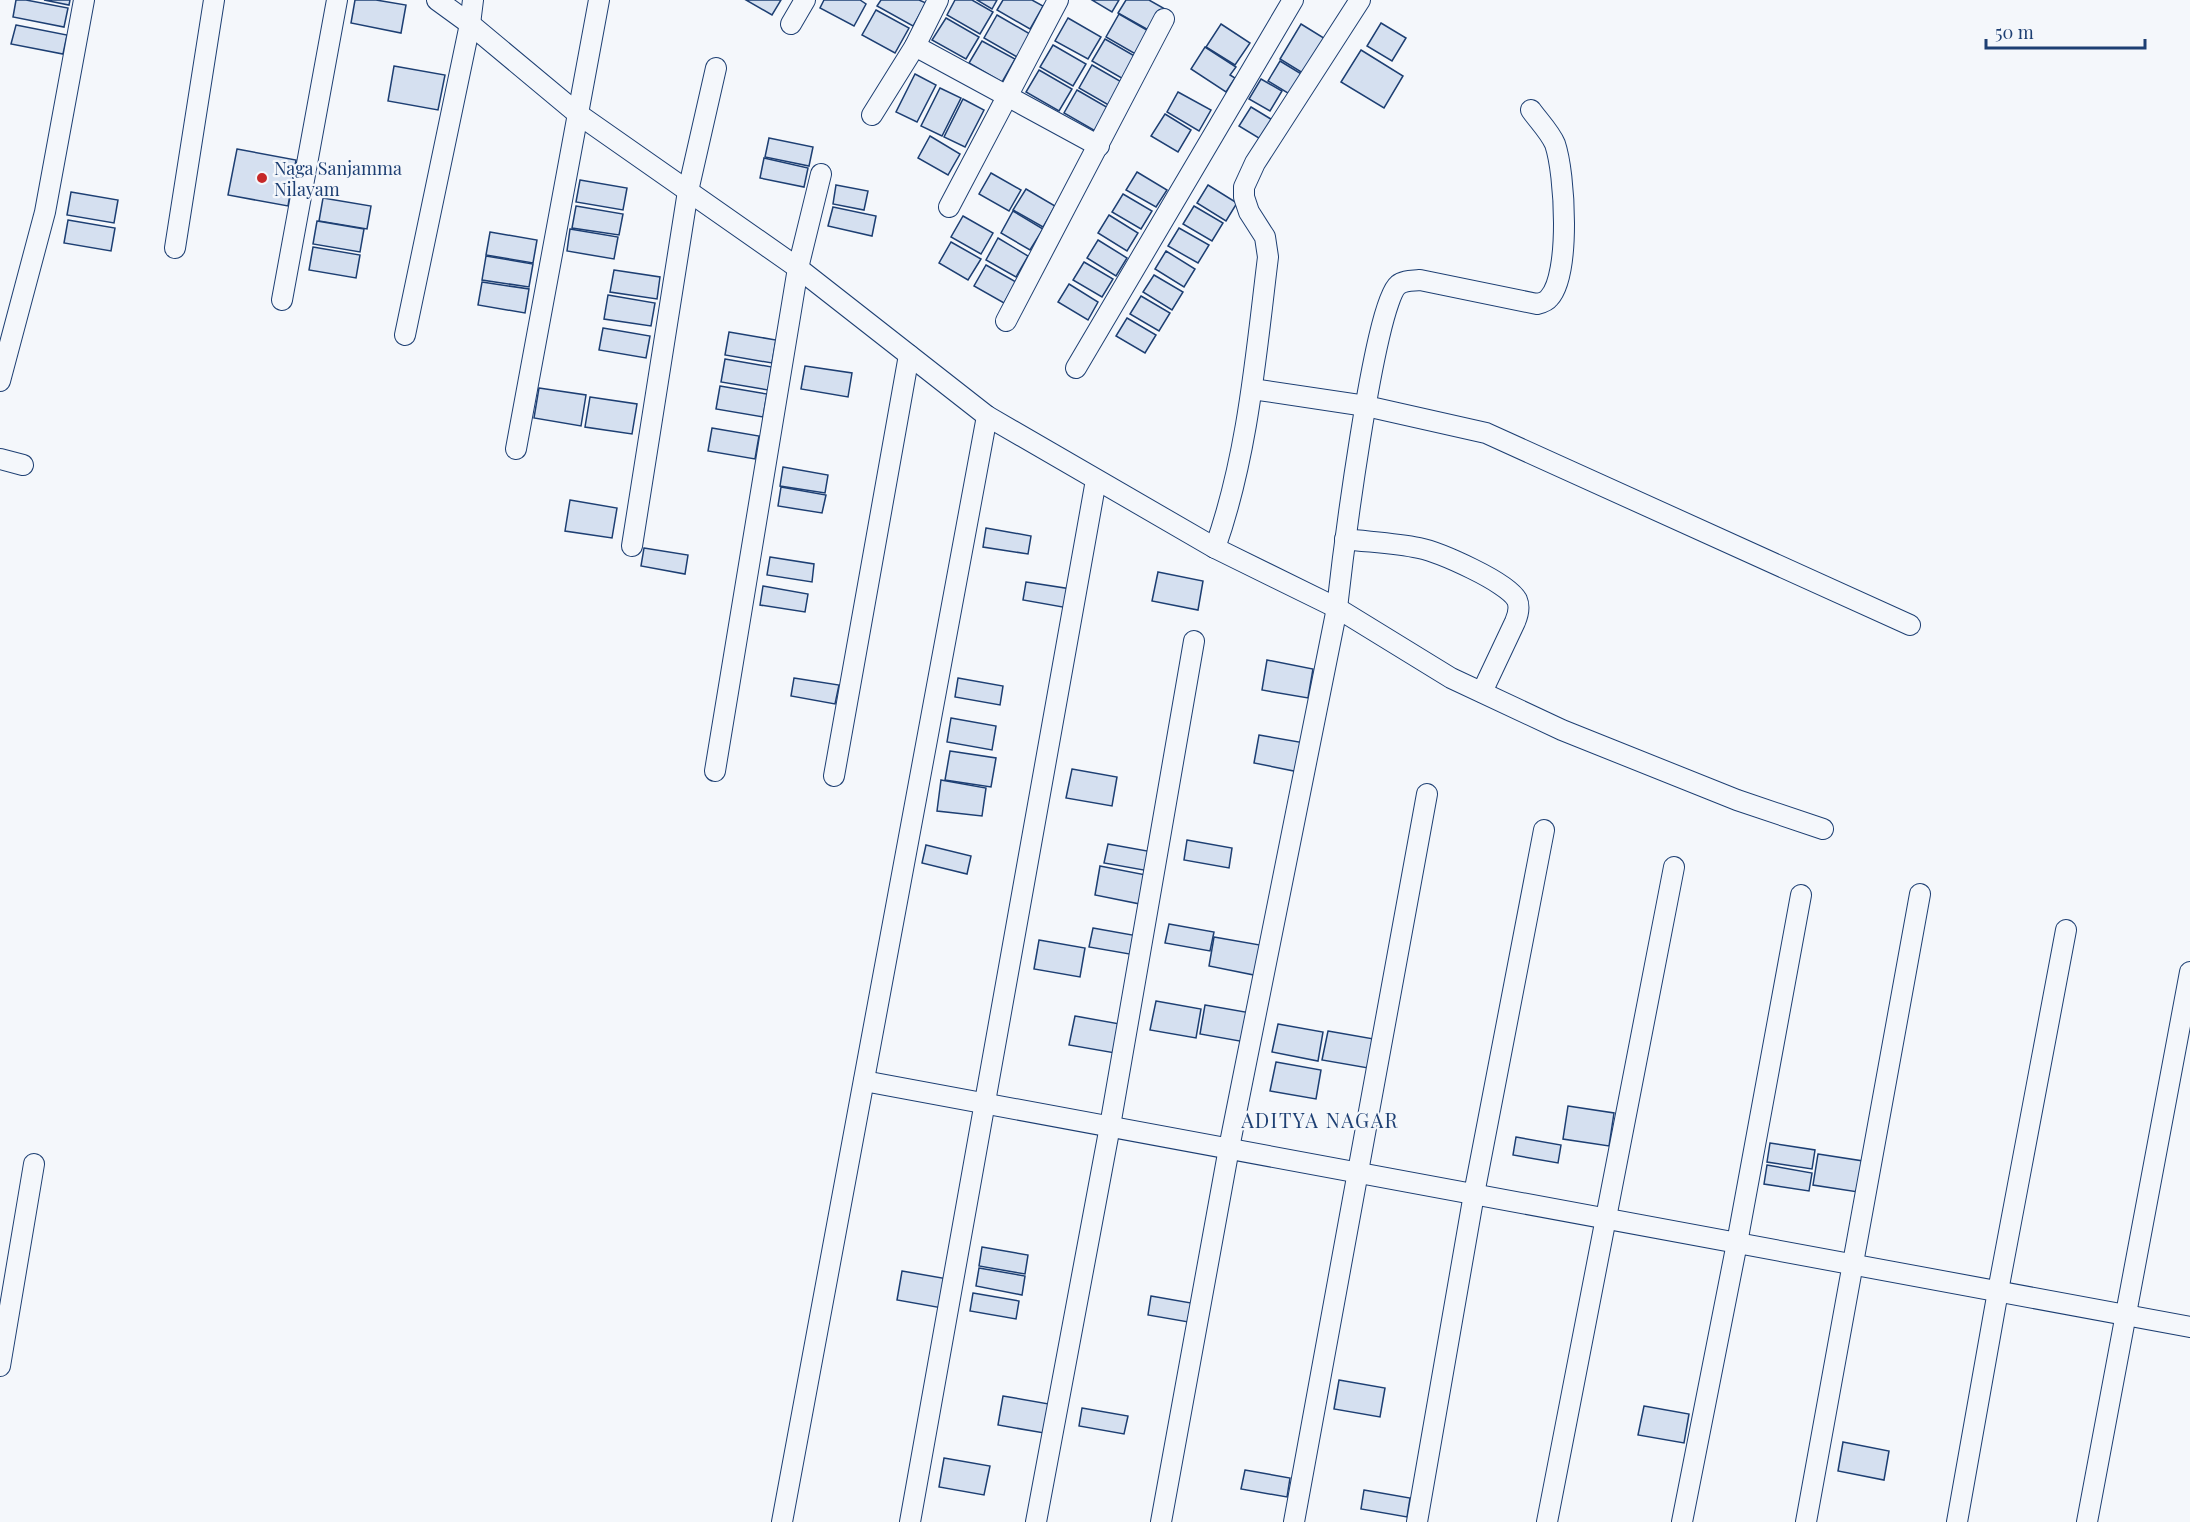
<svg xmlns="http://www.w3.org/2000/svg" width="2190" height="1522" viewBox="0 0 2190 1522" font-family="'Playfair Display',serif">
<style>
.building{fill:#d5e0f0;stroke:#1d3f73;stroke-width:1.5}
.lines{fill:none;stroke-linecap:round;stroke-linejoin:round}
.street-casing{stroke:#1d3f73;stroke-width:22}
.street{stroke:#f4f7fb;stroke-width:20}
.poi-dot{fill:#c62828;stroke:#f4f7fb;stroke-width:2}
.labels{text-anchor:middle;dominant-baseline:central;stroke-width:4.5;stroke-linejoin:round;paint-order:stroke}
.poi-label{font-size:18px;fill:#1d3f73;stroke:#f4f7fb;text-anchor:start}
.neighbourhood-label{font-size:20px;letter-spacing:1.5px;fill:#1d3f73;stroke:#f4f7fb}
</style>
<rect width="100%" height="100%" fill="#f4f7fb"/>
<g class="building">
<polygon points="16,0 26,0 68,8 64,27 13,17"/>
<polygon points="44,0 70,0 69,5"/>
<polygon points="355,0 376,0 406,5 401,33 351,23"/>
<polygon points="746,0 781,0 772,15"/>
<polygon points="824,0 860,0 866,4 854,26 820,8"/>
<polygon points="881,0 919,0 926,3 913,26 877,6"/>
<polygon points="955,0 972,0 993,12 980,34 947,15"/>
<polygon points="977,0 997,0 992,9"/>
<polygon points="1003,0 1032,0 1043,6 1030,29 997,10"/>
<polygon points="1092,0 1119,0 1112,12"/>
<polygon points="1126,0 1149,0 1165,9 1152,32 1118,13"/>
<polygon points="876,10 909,28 895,53 862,35"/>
<polygon points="1119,14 1152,33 1139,56 1106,37"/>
<polygon points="997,15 1030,34 1017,57 984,38"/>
<polygon points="946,18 979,37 966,59 932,40"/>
<polygon points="1068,18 1101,37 1088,59 1055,41"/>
<polygon points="1381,23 1406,38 1392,61 1367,46"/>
<polygon points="1221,24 1250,43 1235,65 1206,47"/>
<polygon points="1301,24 1327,40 1306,75 1280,59"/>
<polygon points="16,25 67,35 63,54 11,44"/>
<polygon points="1105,39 1138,58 1125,80 1092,61"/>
<polygon points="982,41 1015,59 1002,82 969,63"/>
<polygon points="1053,45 1086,64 1073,86 1040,67"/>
<polygon points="1205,47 1236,67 1230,75 1235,78 1226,92 1191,69"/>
<polygon points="1361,50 1403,76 1384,108 1341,82"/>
<polygon points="1280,61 1308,78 1296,98 1268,81"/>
<polygon points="1092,65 1125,84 1112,107 1079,88"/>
<polygon points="394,66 445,75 438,110 388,101"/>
<polygon points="1039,70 1072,89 1059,111 1026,92"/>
<polygon points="915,74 936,85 917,122 896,112"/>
<polygon points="1261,79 1282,91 1270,111 1249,99"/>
<polygon points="940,88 961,98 942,136 921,126"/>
<polygon points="1077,90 1110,109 1097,132 1064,113"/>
<polygon points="1178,92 1211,110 1199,131 1167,112"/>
<polygon points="963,99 984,110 965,147 944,137"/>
<polygon points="1251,107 1279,124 1267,143 1239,126"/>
<polygon points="1165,114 1191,130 1178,152 1151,136"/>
<polygon points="930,136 960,154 948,175 918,158"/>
<polygon points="769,138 813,147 809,166 765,157"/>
<polygon points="237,149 296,160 288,206 228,195"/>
<polygon points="764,158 808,168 804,187 760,178"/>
<polygon points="1137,172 1167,190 1156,207 1126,190"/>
<polygon points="991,173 1021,190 1009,211 979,194"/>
<polygon points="580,180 627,188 623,210 576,202"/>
<polygon points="836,185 868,191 864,210 833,204"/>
<polygon points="1208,185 1237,203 1226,221 1197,203"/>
<polygon points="1026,189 1055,206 1043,227 1013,210"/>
<polygon points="71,192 118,200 114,223 67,215"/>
<polygon points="1123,194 1152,211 1141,229 1112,212"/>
<polygon points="323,198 371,206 367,229 319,221"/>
<polygon points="576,206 623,214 619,235 572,228"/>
<polygon points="1194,206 1223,223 1212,241 1183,224"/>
<polygon points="833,207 876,216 872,236 828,226"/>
<polygon points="1013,211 1043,229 1030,250 1001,233"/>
<polygon points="1109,215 1138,233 1127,251 1098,233"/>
<polygon points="963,216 993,233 981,254 951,237"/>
<polygon points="68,220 115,228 111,251 64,243"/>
<polygon points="317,221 364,229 360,252 313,244"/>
<polygon points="1179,228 1209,245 1198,263 1168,246"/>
<polygon points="570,229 618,237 614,259 567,251"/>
<polygon points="490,232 537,240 533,263 486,255"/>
<polygon points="998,238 1028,256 1016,277 986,260"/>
<polygon points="1098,240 1127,258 1116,276 1087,258"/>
<polygon points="951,242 981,259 968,280 939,263"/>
<polygon points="313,247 360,255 356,278 309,270"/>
<polygon points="1166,251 1195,269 1184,287 1155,269"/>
<polygon points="486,256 533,264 529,287 482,280"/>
<polygon points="1084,262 1113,279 1102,297 1073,280"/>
<polygon points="986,265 1016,282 1004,303 974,286"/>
<polygon points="614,270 660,277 657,299 610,292"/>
<polygon points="1154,275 1183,292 1172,310 1143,292"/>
<polygon points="482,282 529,289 525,313 478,305"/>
<polygon points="1069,284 1098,302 1088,320 1058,302"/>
<polygon points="608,295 655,303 651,326 604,319"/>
<polygon points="1141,296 1170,313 1159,331 1130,314"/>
<polygon points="1127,318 1156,335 1145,353 1116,336"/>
<polygon points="603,328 650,336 646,358 599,350"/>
<polygon points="729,332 776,340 772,363 725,355"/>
<polygon points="725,359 772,367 768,390 721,382"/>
<polygon points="805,366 852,373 848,397 801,389"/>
<polygon points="720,386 767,394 763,417 716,409"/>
<polygon points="539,388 586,395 581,426 534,418"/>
<polygon points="590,397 637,404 632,434 585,427"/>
<polygon points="712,428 759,436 755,459 708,451"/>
<polygon points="783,467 828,475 825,493 780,486"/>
<polygon points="781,487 826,495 822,513 778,506"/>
<polygon points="570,500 617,508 612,538 565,531"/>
<polygon points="986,528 1031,536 1028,554 983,547"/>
<polygon points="644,548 688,555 685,574 641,566"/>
<polygon points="770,557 814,564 812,582 767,575"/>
<polygon points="1158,572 1203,581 1198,610 1152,601"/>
<polygon points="1026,582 1071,589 1068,608 1023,600"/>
<polygon points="763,586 808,594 805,612 760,605"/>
<polygon points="1267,660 1313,669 1308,698 1262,690"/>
<polygon points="794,678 839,685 835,704 791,696"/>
<polygon points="958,678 1003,686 1000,705 955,697"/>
<polygon points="951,718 996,726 992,750 947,742"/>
<polygon points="1259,735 1305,743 1299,772 1254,763"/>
<polygon points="950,751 996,758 991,787 945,780"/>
<polygon points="1072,769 1117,777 1112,806 1066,798"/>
<polygon points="941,780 986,788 982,816 937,811"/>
<polygon points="1187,840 1232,848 1229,868 1184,860"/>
<polygon points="1108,844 1153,852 1149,871 1104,863"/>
<polygon points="926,845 971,856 967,874 922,863"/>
<polygon points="1100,866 1146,875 1140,904 1095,895"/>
<polygon points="1169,924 1214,932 1210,951 1165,943"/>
<polygon points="1093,928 1138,936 1135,955 1089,947"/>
<polygon points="1214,937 1260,945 1254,975 1209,966"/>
<polygon points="1039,940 1085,948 1080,977 1034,969"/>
<polygon points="1156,1001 1201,1009 1196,1038 1150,1030"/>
<polygon points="1205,1005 1251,1013 1245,1042 1200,1034"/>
<polygon points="1075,1016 1120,1024 1115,1053 1069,1045"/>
<polygon points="1278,1024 1323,1032 1318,1061 1272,1052"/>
<polygon points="1328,1031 1374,1039 1368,1068 1322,1060"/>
<polygon points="1276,1062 1321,1070 1316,1099 1270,1091"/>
<polygon points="1568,1106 1614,1113 1609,1146 1563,1139"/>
<polygon points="1516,1137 1561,1145 1558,1163 1513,1155"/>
<polygon points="1770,1143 1815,1150 1812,1169 1767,1162"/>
<polygon points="1818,1154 1863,1161 1858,1192 1813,1185"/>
<polygon points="1767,1165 1812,1173 1809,1191 1764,1184"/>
<polygon points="982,1247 1028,1255 1025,1274 979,1266"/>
<polygon points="979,1268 1025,1276 1022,1295 976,1286"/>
<polygon points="902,1271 948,1279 942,1308 897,1300"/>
<polygon points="973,1293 1019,1301 1016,1319 970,1311"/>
<polygon points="1151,1296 1197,1304 1194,1323 1148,1315"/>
<polygon points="1339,1380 1385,1388 1380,1417 1334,1409"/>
<polygon points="1003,1396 1049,1404 1044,1433 998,1425"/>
<polygon points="1644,1406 1689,1414 1684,1443 1638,1435"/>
<polygon points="1082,1408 1128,1416 1124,1434 1079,1426"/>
<polygon points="1843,1442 1889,1451 1884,1480 1838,1471"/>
<polygon points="944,1458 990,1466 984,1495 939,1487"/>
<polygon points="1245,1470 1290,1478 1287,1497 1241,1489"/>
<polygon points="1364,1490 1410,1498 1407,1517 1361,1509"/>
</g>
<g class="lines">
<g class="street-casing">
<g id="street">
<polyline points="437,0 470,24 578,114 798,268 987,416 1215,548 1337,608 1451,678 1562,730 1737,800 1823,829"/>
<polyline points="791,24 805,0"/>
<polyline points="915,46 1099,146"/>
<polyline points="872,115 915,46 938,0"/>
<polyline points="949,207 1058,0"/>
<polyline points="175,248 214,0"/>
<polyline points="282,300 337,0"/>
<polyline points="1006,321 1164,19"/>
<polyline points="405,335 470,24 473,0"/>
<polyline points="1076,368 1293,0"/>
<polyline points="0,381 45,212 84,0"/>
<polyline points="1252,389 1366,406 1486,433 1910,625"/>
<polyline points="516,449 599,0"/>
<polyline points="0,459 23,465"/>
<path d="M1345,539C1369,542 1395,543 1419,548C1439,552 1508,582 1517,600C1520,607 1518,615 1515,622L1482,692"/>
<polyline points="632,546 688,191 716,68"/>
<path d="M1215,548C1248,455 1256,354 1268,257L1265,237L1249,212L1244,197V187L1255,163L1360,0"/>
<polyline points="715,771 798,268 821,174"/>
<polyline points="834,776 909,355"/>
<polyline points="864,1081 2190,1327"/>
<polyline points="0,1366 34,1164"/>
<polyline points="782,1522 987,416"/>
<polyline points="910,1522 1096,480"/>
<polyline points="1036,1522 1110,1126 1194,641"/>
<path d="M1161,1522L1229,1148L1337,608C1342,563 1374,304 1398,285C1404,280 1413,281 1420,280L1537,304C1541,303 1546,302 1549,298C1571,275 1565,173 1555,144C1550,132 1538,120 1531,110"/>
<polyline points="1294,1522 1427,794"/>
<polyline points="1417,1522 1474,1194 1544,830"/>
<polyline points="1547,1522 1674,867"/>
<polyline points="1682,1522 1737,1243 1801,895"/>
<polyline points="1806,1522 1920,894"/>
<polyline points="1957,1522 1998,1291 2066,930"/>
<polyline points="2087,1522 2190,972"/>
</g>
</g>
<use href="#street" class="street"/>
</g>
<circle class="poi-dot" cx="262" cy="178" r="6"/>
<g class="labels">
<g class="poi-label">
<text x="274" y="168">Naga Sanjamma<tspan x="274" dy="21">Nilayam</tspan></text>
</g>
<g class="neighbourhood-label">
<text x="1320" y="1119">ADITYA NAGAR</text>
</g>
</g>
<path d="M1986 39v9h159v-9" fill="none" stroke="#1d3f73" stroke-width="3"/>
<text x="1995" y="39" font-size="18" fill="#1d3f73" stroke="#f4f7fb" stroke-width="4.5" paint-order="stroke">50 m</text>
</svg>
